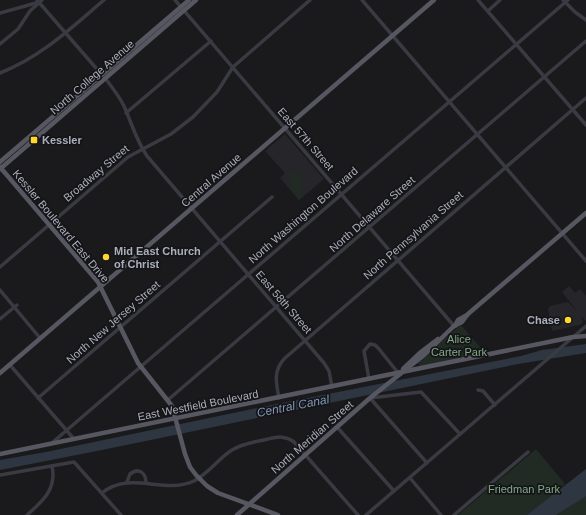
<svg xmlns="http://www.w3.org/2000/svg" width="586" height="515" viewBox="0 0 586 515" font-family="Helvetica,sans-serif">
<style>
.built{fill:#262529}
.green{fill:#212b24}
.water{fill:#2e3642}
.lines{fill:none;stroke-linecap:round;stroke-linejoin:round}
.minor{stroke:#3a3a42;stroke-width:3.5}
.major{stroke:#565761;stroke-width:4.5}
.poi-dot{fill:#ffd82f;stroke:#151517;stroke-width:1.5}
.labels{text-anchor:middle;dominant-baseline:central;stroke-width:3.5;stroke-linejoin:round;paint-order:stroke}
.street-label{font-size:11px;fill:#abaebd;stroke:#151517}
.poi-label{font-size:11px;font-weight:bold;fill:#abaebd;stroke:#151517;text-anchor:start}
.park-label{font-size:11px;fill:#81a989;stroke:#151517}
.water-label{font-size:12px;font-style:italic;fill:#8096ba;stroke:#151517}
</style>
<rect width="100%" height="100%" fill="#1a1a1c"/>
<g class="built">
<polygon points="285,134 324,179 299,200 280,178 285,173 265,151"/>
<polygon points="569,286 575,293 580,289 586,296 586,321 581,316 583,322 580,325 552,331 548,309 550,306 568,302 577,311 562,292"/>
</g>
<g class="green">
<polygon points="295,169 303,178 302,183 305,187 300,191 304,196 299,200 289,188 294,184 287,176"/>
<polygon points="461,325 486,354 421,367 417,362"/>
<polygon points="536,449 565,484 543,504 527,515 458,515"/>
<polygon points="586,496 586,515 556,515"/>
</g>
<g class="water">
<polygon points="586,344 586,353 518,364 102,450 0,470 0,460 46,452 272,405 521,356 542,350"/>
<polygon points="586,469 586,496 585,497 556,515 527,515"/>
</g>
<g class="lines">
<g class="minor">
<polyline points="37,0 102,75"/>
<polyline points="175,0 454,326"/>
<polyline points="362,0 586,261"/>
<polyline points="478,0 586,125"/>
<polyline points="563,0 575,12 586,20"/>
<polyline points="488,11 500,0"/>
<polyline points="0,13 36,3"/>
<polyline points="0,44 18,29 30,11 42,0"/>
<path d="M0,73C41,57 71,28 104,0"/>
<path d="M105,78C112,87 119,96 124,106C132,124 136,140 147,156L324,363L329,371L332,387"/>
<polyline points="126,113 211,41"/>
<polyline points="0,267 128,157 171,134 193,117 217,92 233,67 310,0"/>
<polyline points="0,290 40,338"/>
<polyline points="0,319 17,305"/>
<polyline points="10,365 74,439"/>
<polyline points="369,379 364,351 370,344 375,345 379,349 399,374"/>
<polyline points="478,390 483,391 495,405"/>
<polyline points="38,398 272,197"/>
<path d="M279,398C276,383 273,370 285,358L586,98"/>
<polyline points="370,398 421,392 460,434"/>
<polyline points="370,398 427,463"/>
<polyline points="169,399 586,41"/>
<polyline points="337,427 394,491"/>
<polyline points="53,442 568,0"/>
<polyline points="0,475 74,462 121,515"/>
<polyline points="410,478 441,515"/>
<path d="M127,482L130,474C139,467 146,473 146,483"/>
<path d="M102,493C131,470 164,495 194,481C209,473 219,458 232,450C243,443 256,442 268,439C277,437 285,435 294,442L358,515"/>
<path d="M27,515C43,501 57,489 52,466"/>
<polyline points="366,515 586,326"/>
<polyline points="454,515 528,452"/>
</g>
<g class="major">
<polyline points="0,162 189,0"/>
<polyline points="0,167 98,282 138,363 172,406 185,454 190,467 196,475 207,486 218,493 278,515"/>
<polyline points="0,169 196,0"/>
<polyline points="455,326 458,320 467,315"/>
<polyline points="403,369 421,352 438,339"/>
<polyline points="0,373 434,0"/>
<polyline points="0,454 573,337 586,336"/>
<polyline points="237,515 370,398 424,355 454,326 462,322 468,314 586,213"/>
</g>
</g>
<g class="poi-dot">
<rect x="30" y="136" width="8" height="8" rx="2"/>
<circle cx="106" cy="257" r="4"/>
<circle cx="568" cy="320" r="4"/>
</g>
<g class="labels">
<g class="street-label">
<text transform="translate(92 77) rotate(-41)">North College Avenue</text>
<text transform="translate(306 139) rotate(49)">East 57th Street</text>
<text transform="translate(96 173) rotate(-40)">Broadway Street</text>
<text transform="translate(211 180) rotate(-41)">Central Avenue</text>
<text transform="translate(372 214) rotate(-41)">North Delaware Street</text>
<text transform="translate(303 215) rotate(-41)">North Washington Boulevard</text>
<text transform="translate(61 226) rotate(50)">Kessler Boulevard East Drive</text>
<text transform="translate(413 235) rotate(-41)">North Pennsylvania Street</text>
<text transform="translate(284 302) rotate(49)">East 58th Street</text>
<text transform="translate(113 322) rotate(-41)">North New Jersey Street</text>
<text transform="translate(198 405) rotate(-11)">East Westfield Boulevard</text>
<text transform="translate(312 437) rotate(-41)">North Meridian Street</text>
</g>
<g class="poi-label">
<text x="42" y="140">Kessler</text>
<text x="114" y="251">Mid East Church<tspan x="114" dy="13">of Christ</tspan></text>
<text x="560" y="320" text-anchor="end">Chase</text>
</g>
<g class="park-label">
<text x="459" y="339">Alice<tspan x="459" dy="13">Carter Park</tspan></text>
<text x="524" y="489">Friedman Park</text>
</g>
<g class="water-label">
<text transform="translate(293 406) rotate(-11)">Central Canal</text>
</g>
</g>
</svg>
